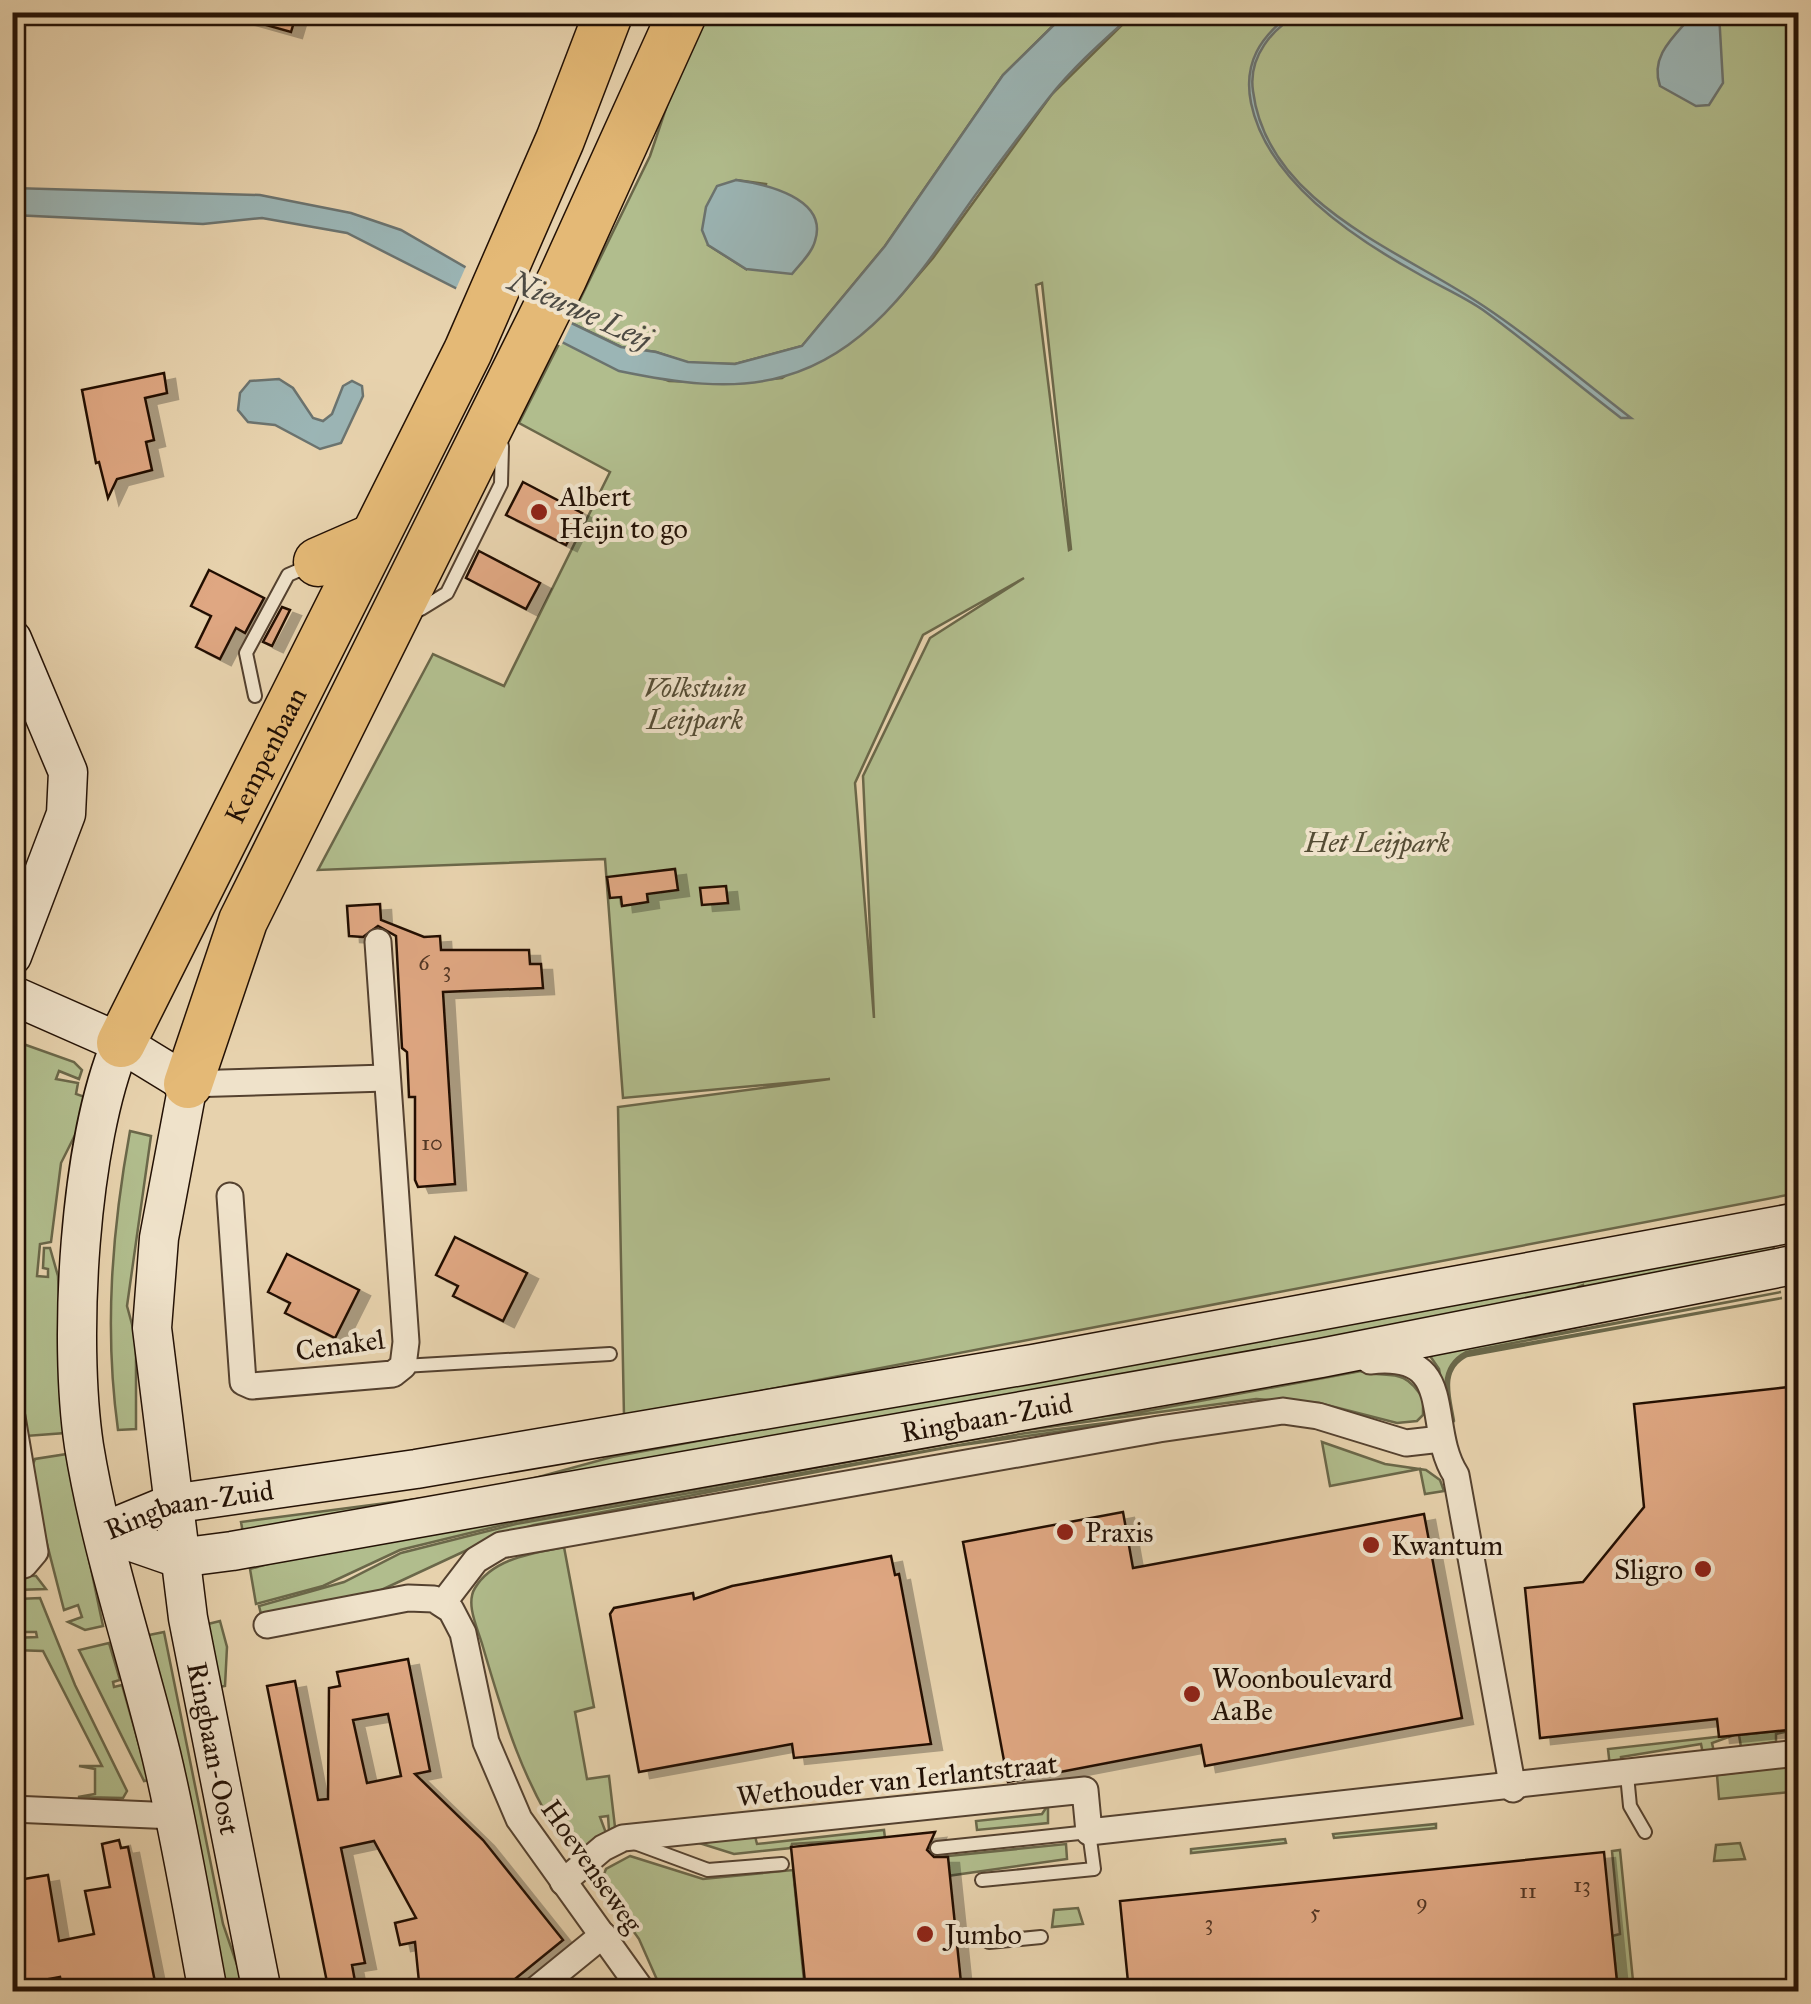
<svg xmlns="http://www.w3.org/2000/svg" width="1811" height="2004" viewBox="0 0 1811 2004" font-family="'IM FELL Great Primer',serif">
<style>
.green{fill:#b1bd8d;stroke:#6a6749;stroke-width:2.5;fill-rule:evenodd}
.water{fill:#9bb5b5;stroke:#6b736f;stroke-width:2.5}
.pier{fill:#e7d2ad}
.building{fill:#dfa782;stroke:#231105;stroke-width:2.5;fill-rule:evenodd;filter:url(#shadow)}
.lines{fill:none;stroke-linecap:round;stroke-linejoin:round}
.lane-casing{stroke:#54412f;stroke-width:16}
.street-casing{stroke:#54412f;stroke-width:29}
.secondary-casing{stroke:#231105;stroke-width:41}
.highway-casing{stroke:#231105;stroke-width:51}
.lane{stroke:#efe2ca;stroke-width:12}
.street{stroke:#efe2ca;stroke-width:25}
.secondary{stroke:#efe2ca;stroke-width:38}
.highway{stroke:#e4b976;stroke-width:48}
.poi-dot{fill:#8f2418;stroke:#efe2ca;stroke-width:4}
.labels{text-anchor:middle;dominant-baseline:central;stroke-width:8;stroke-linejoin:round;paint-order:stroke}
.number-label{font-size:22px;fill:#523624}
.poi-label{font-size:28px;fill:#231105;stroke:#efe2ca;text-anchor:start}
.park-label{font-size:28px;font-style:italic;fill:#554d35;stroke:#efe2ca}
.street-label{font-size:28px;fill:#231105;stroke:#efe2ca}
.water-label{font-size:30px;font-style:italic;fill:#4d4a43;stroke:#efe2ca}
</style>
<defs>
<filter id="shadow"><feDropShadow dx="11" dy="6" stdDeviation="0" flood-color="#0004"/></filter>
</defs>
<rect width="100%" height="100%" fill="#e7d2ad"/>
<filter id="stains"><feTurbulence type="fractalNoise" baseFrequency=".002" numOctaves="4"/><feColorMatrix values="0 0 0 0 .2 0 0 0 0 .09 0 0 0 0 .02 0 0 0 .5 -.17"/></filter>
<radialGradient id="worn" r=".72"><stop offset=".6" stop-color="#630" stop-opacity="0"/><stop offset="1" stop-color="#630" stop-opacity=".3"/></radialGradient>
<g class="green">
<path d="M698,13H1066L1003,75L885,246L802,346L735,364L688,363L656,352L621,347L569,322L650,156ZM736,180L766,184L746,269L708,245Z"/>
<path d="M1134,13H1798V1193L624,1417L618,1107L830,1079L623,1098L605,859L318,870L433,654L504,686L610,472L519,423L561,340L669,381L730,383L782,378L896,301L933,258L1052,94ZM1042,283L1071,549L1069,550L1036,285ZM1024,578L930,638L863,776L874,1018L855,783L923,635Z"/>
<polygon points="12,1040 74,1062 82,1070 79,1079 59,1071 56,1079 78,1083 76,1094 85,1097 76,1133 61,1163 51,1242 40,1244 37,1276 48,1277 48,1269 43,1268 44,1248 50,1248 58,1276 65,1433 26,1436 24,1428 12,1307 18,1299 12,1272"/>
<path d="M130,1131L151,1136L127,1306L136,1339V1429L118,1430C104,1329 112,1230 130,1131Z"/>
<polygon points="1772,1240 1776,1258 1585,1294 1583,1285 1578,1287 1580,1294 244,1539 241,1522 494,1489 612,1457"/>
<path d="M1781,1292L1466,1352C1437,1367 1445,1397 1452,1423C1451,1396 1437,1371 1466,1354L1782,1298L1467,1356C1440,1370 1450,1396 1454,1421L1450,1426L1439,1369L1428,1353L1489,1337H1540Z"/>
<path d="M1361,1371C1386,1380 1403,1364 1423,1399V1415L1417,1421L1397,1423L1319,1403L1256,1399L1026,1430L515,1522L400,1550L323,1586L256,1604L250,1569L271,1563L998,1429L1141,1412Z"/>
<polygon points="1279,1401 955,1446 534,1525 495,1537 377,1592 262,1618 259,1606 344,1582 401,1553 516,1524 1026,1433"/>
<polygon points="1322,1442 1385,1464 1426,1470 1440,1480 1444,1491 1425,1494 1420,1469 1330,1486"/>
<polygon points="67,1454 103,1626 85,1630 68,1622 82,1617 78,1605 64,1610 29,1474 35,1459"/>
<path d="M564,1547L594,1707L575,1712L587,1779L609,1776L615,1827L609,1830L608,1816L600,1817L606,1833L586,1848L582,1843L566,1846C523,1783 504,1719 483,1647C478,1629 465,1604 475,1588C493,1558 534,1553 564,1547Z"/>
<polygon points="12,1575 36,1576 46,1589 15,1590 13,1609"/>
<polygon points="40,1598 75,1685 127,1791 123,1798 78,1797 95,1794 95,1769 79,1766 102,1766 43,1651 13,1650 13,1638 37,1637 36,1632 18,1632 18,1599"/>
<polygon points="220,1621 227,1647 225,1686 219,1687 208,1624"/>
<polygon points="164,1632 223,1924 246,1991 226,1991 144,1636"/>
<polygon points="109,1643 120,1680 113,1682 114,1687 122,1685 149,1780 144,1781 79,1650"/>
<polygon points="1798,1729 1776,1734 1776,1742 1741,1747 1739,1735"/>
<polygon points="1734,1735 1712,1743 1714,1752 1703,1754 1701,1744 1621,1757 1622,1766 1610,1767 1608,1749"/>
<polygon points="1798,1765 1798,1812 1793,1813 1790,1792 1719,1799 1717,1775"/>
<polygon points="1048,1805 1048,1823 977,1830 976,1821 1042,1814"/>
<polygon points="1436,1824 1436,1828 1334,1838 1333,1834"/>
<polygon points="884,1830 885,1838 792,1844 791,1848 734,1854 696,1842 755,1836 757,1844"/>
<polygon points="1285,1839 1286,1843 1191,1853 1191,1849"/>
<polygon points="1740,1843 1745,1859 1714,1861 1716,1845"/>
<polygon points="1066,1844 1067,1859 940,1877 938,1857"/>
<polygon points="1620,1850 1634,1991 1618,1991 1612,1936 1620,1934 1612,1851"/>
<polygon points="630,1856 703,1879 793,1870 805,1991 662,1991 639,1939 600,1884 606,1869"/>
<polygon points="1078,1908 1083,1924 1052,1927 1054,1910"/>
</g>
<g class="water">
<path d="M1695,12L1719,13L1723,83L1709,105L1696,106L1660,86C1649,55 1676,35 1695,12Z"/>
<path d="M1066,13H1134C1104,40 1073,67 1048,99C1023,131 998,164 974,197C924,267 874,351 785,376C733,392 672,382 619,371L347,233L262,218L203,224L13,215V188L260,195L351,213L401,230L517,297L621,347L656,352L688,362L735,364L802,346L885,246L1003,75Z"/>
<path d="M1292,13H1301C1272,28 1248,57 1253,91C1267,205 1403,251 1485,307C1536,341 1583,381 1631,418H1621C1575,383 1530,344 1483,310C1463,296 1439,286 1417,273C1352,237 1267,180 1251,103C1243,63 1260,37 1292,13Z"/>
<path d="M736,180C765,184 829,198 815,241C812,253 800,264 792,274L746,269L708,245L702,230L706,207L717,186Z"/>
<polygon points="279,379 293,388 313,418 323,421 332,414 343,386 352,381 362,386 363,396 341,443 320,449 275,425 248,422 238,410 240,393 250,381"/>
</g>
<polygon class="pier" points="467,264 574,319 561,346 455,291"/>
<g class="building">
<polygon points="242,12 297,12 291,32 241,18"/>
<polygon points="164,373 167,393 145,398 154,440 146,442 152,470 117,479 108,498 99,462 96,463 82,390"/>
<polygon points="523,482 582,513 566,545 506,515"/>
<polygon points="479,551 540,583 526,609 466,578"/>
<polygon points="209,570 264,598 245,633 236,628 220,659 196,647 211,616 191,606"/>
<polygon points="282,607 290,610 272,646 263,642"/>
<polygon points="675,869 678,890 647,894 648,902 622,906 621,897 610,898 607,877"/>
<polygon points="726,886 728,903 702,905 700,888"/>
<polygon points="380,904 381,920 424,937 440,936 441,950 529,950 530,964 541,964 543,988 443,992 455,1184 418,1187 415,1180 415,1097 409,1097 407,1052 402,1048 396,936 378,926 363,937 349,936 347,906"/>
<polygon points="455,1237 527,1273 503,1321 453,1296 458,1286 436,1275"/>
<polygon points="287,1254 359,1290 335,1338 285,1313 290,1303 268,1292"/>
<polygon points="1798,1386 1798,1729 1719,1737 1717,1719 1540,1738 1525,1588 1583,1582 1644,1507 1634,1404"/>
<polygon points="1123,1512 1133,1568 1424,1514 1462,1718 1205,1766 1201,1745 1008,1782 963,1542"/>
<polygon points="891,1556 895,1575 899,1574 931,1744 794,1758 792,1744 639,1772 610,1614 614,1608 693,1593 694,1599 732,1586"/>
<path d="M408,1659L430,1771L415,1774L483,1840L563,1940L499,1992H420L415,1942L400,1945L395,1923L416,1918L374,1841L341,1848L365,1963L352,1965L357,1992H329L267,1686L295,1681L318,1800L328,1799L329,1688L340,1686L337,1672ZM388,1714L401,1776L367,1783L353,1720Z"/>
<polygon points="935,1832 927,1850 934,1857 948,1857 962,1992 806,1992 791,1847"/>
<polygon points="119,1840 121,1848 128,1847 157,1992 132,1992 131,1987 105,1992 103,1980 62,1987 60,1977 22,1984 21,1975 12,1977 12,1881 48,1875 59,1941 94,1934 85,1891 110,1887 102,1844"/>
<polygon points="1604,1852 1618,1992 1129,1992 1120,1901"/>
</g>
<g class="lines">
<g class="lane-casing">
<g id="lane">
<polyline points="421,609 447,593 501,484 502,446"/>
<polyline points="255,696 246,653 288,575 311,565"/>
<polyline points="403,1366 610,1354"/>
<polyline points="1627,1775 1630,1806 1645,1832"/>
<polyline points="635,1843 708,1870 782,1864"/>
<polyline points="937,1848 1089,1832 1094,1869 982,1880"/>
<polyline points="989,1942 1041,1937"/>
</g>
</g>
<g class="street-casing">
<g id="street">
<polyline points="188,1084 386,1078"/>
<polyline points="230,1196 243,1382 252,1386 393,1374 403,1366 406,1342 378,942"/>
<path d="M1370,1361C1459,1351 1424,1425 1456,1475L1513,1789"/>
<polyline points="12,1417 35,1552 24,1565 12,1567"/>
<polyline points="443,1603 476,1560 501,1545 1159,1429 1283,1411 1318,1416 1406,1443 1441,1439"/>
<polyline points="267,1625 408,1598 434,1599 451,1610 463,1633 486,1742 519,1819 643,1992"/>
<polyline points="12,1809 175,1816"/>
<polyline points="563,1882 603,1848 623,1838 1085,1790 1089,1832 1798,1753"/>
<polyline points="533,1992 603,1935"/>
</g>
</g>
<g class="secondary-casing">
<g id="secondary">
<polyline points="12,639 68,772 66,814 12,956"/>
<polyline points="12,995 121,1043 188,1084"/>
<path d="M121,1043C79,1143 68,1339 84,1446C101,1550 136,1652 161,1754C180,1833 193,1912 208,1992"/>
<path id="s1" d="M188,1084L159,1238L152,1328L188,1618L262,1992"/>
<path id="s2" d="M103,1532L178,1558L232,1551L1321,1358L1798,1264"/>
<path id="s3" d="M103,1532L171,1504L416,1469L1033,1364L1798,1222"/>
</g>
</g>
<g class="highway-casing">
<g id="highway">
<polyline points="318,562 373,538"/>
<path id="s4" d="M121,1043L468,351L560,140L609,12"/>
<polyline points="188,1084 243,921 562,279 683,12"/>
</g>
</g>
<use href="#lane" class="lane"/>
<use href="#street" class="street"/>
<use href="#secondary" class="secondary"/>
<use href="#highway" class="highway"/>
</g>
<g class="poi-dot">
<circle cx="539" cy="512" r="10"/>
<circle cx="1065" cy="1532" r="10"/>
<circle cx="1371" cy="1545" r="10"/>
<circle cx="1703" cy="1569" r="10"/>
<circle cx="1192" cy="1694" r="10"/>
<circle cx="925" cy="1934" r="10"/>
</g>
<g class="labels">
<g class="number-label">
<text x="424" y="962">6</text>
<text x="447" y="969">3</text>
<text x="432" y="1142">10</text>
<text x="1582" y="1884">13</text>
<text x="1528" y="1890">11</text>
<text x="1422" y="1901">9</text>
<text x="1315" y="1911">5</text>
<text x="1209" y="1922">3</text>
</g>
<g class="poi-label">
<text x="559" y="496">Albert<tspan x="559" dy="32">Heijn to go</tspan></text>
<text x="1085" y="1532">Praxis</text>
<text x="1391" y="1545">Kwantum</text>
<text x="1683" y="1569" text-anchor="end">Sligro</text>
<text x="1212" y="1678">Woonboulevard<tspan x="1212" dy="32">AaBe</tspan></text>
<text x="945" y="1934">Jumbo</text>
</g>
<g class="park-label">
<text x="695" y="687">Volkstuin<tspan x="695" dy="32">Leijpark</tspan></text>
<text x="1377" y="842">Het Leijpark</text>
</g>
<g class="street-label">
<text stroke="none"><textPath href="#s4" startOffset="322">Kempenbaan</textPath></text>
<text transform="translate(340 1345) rotate(-8)">Cenakel</text>
<text stroke="none"><textPath href="#s2" startOffset="900">Ringbaan-Zuid</textPath></text>
<text stroke="none"><textPath href="#s3" startOffset="90">Ringbaan-Zuid</textPath></text>
<text stroke="none"><textPath href="#s1" startOffset="672">Ringbaan-Oost</textPath></text>
<text transform="translate(897 1780) rotate(-6)">Wethouder van Ierlantstraat</text>
<text transform="translate(592 1866) rotate(55)">Hoevenseweg</text>
</g>
<g class="water-label">
<text transform="translate(580 310) rotate(24)">Nieuwe Leij</text>
</g>
</g>
<rect width="1811" height="2004" fill="none" stroke="#e7d2ad" stroke-width="50"/>
<rect x="15" y="15" width="1781" height="1974" fill="none" stroke="#231105" stroke-width="5"/>
<rect x="25" y="25" width="1761" height="1954" fill="none" stroke="#231105" stroke-width="2.5"/>
<rect width="100%" height="100%" filter="url(#stains)"/>
<rect width="100%" height="100%" fill="url(#worn)"/>
</svg>
